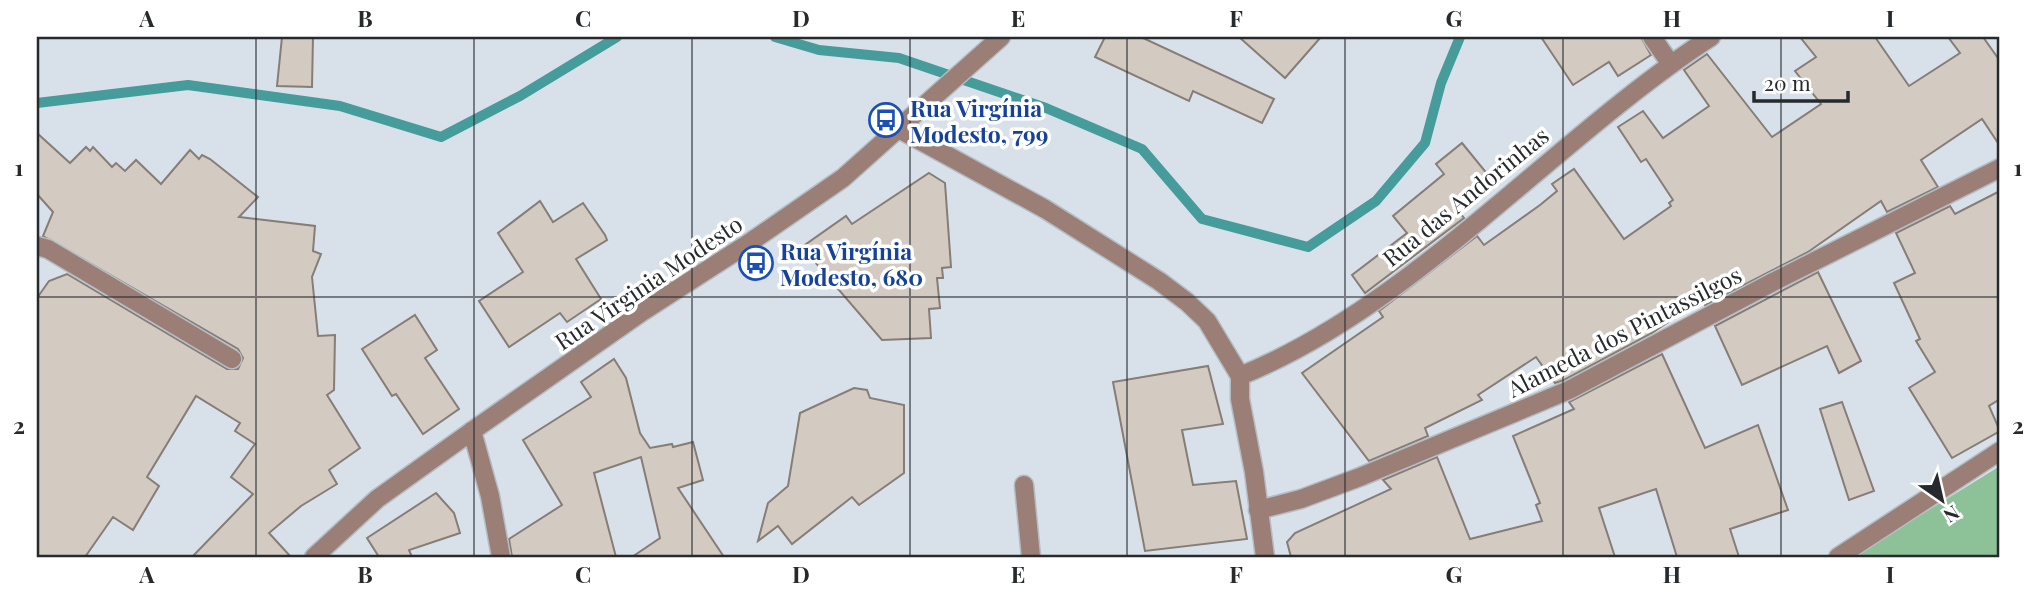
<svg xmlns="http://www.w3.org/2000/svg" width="2037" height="594" viewBox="0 0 2037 594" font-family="'Playfair Display',serif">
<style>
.forest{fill:#8dc197}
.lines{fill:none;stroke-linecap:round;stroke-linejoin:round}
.stream{stroke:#469b9b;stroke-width:10}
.building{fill:#d3cbc2;stroke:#857d76;stroke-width:2}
.minor-casing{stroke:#b4bcc4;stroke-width:21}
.minor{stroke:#9b7f76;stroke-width:18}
.grid{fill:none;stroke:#262a2d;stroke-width:2;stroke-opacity:0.55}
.labels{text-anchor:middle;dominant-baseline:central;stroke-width:7;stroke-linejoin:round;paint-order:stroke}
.transit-label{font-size:23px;font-weight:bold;fill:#164399;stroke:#fff;text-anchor:start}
.street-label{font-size:23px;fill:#262a2d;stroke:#fff}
.neatline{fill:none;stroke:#262a2d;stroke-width:2.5}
.grid-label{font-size:23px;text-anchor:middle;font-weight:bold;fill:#262a2d}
</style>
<rect width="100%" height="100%" fill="#d8e1ea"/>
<polygon class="forest" points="2000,466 2000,557 1853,557"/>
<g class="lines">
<g class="stream">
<polyline points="775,37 819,50 899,58 1046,108 1142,149 1202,219 1308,247 1376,201 1425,143 1441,83 1460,37"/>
<polyline points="37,103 188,85 340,106 441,137 520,96 617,37"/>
</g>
</g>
<g class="building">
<polygon points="282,37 313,37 312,87 277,86"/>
<polygon points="1105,37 1141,37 1274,99 1262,123 1193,91 1189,101 1095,57"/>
<polygon points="1239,37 1321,37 1285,78"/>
<polygon points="1541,37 1641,37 1651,55 1618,76 1609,62 1573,85"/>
<polygon points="1800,37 1875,37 1909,86 1960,53 1948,37 1983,37 2000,61 2000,146 1982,119 1921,160 1938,187 1887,212 1881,201 1808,252 1705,305 1703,299 1652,333 1564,380 1555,383 1536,357 1478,395 1482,400 1425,428 1428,436 1369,461 1302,373 1383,317 1379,311 1477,236 1484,245 1540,205 1557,191 1552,184 1574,169 1624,239 1671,206 1669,203 1673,200 1646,159 1641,162 1618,127 1643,111 1663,138 1709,106 1684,70 1707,54 1772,137 1821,104 1795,71 1816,57"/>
<polygon points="37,133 70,163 86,147 90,151 93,147 112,167 116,163 125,171 136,160 161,184 190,150 199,159 202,155 210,159 258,197 239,217 315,226 313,251 321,254 312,277 318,336 335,335 334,390 327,395 360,448 329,470 337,484 301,506 269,533 291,557 192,557 253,494 231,477 255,444 235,431 240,423 196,396 147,477 159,486 133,530 113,517 85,557 37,557 37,298 49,281 67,274 227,369 238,369 243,358 238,349 43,236 53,212 37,194"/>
<polygon points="1462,143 1489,176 1454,205 1464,218 1365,293 1352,275 1407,233 1393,216 1444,174 1436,164"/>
<polygon points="929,173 945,183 951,267 942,268 943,278 937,278 940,308 929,309 931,338 882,340 802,247 846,216 852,224"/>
<polygon points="2000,191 2000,399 1989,406 2000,431 1952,458 1909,388 1935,372 1916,341 1920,339 1894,283 1915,273 1896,233 1950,206 1955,214"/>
<polygon points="540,201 553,222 583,203 605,235 607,240 576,259 601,299 567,322 560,313 509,347 479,301 523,272 498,233"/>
<polygon points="1818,272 1861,361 1839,373 1827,346 1742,385 1715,326"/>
<polygon points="415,315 437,350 425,358 459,409 423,434 396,394 392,396 362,349"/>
<polygon points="1662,354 1705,448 1758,425 1788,510 1730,529 1739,557 1677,557 1656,489 1599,508 1615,557 1291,557 1287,542 1295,533 1391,489 1383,480 1437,457 1470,539 1542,521 1536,505 1540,503 1513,436 1574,409 1569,402"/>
<polygon points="614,359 626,378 640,433 650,448 672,444 673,447 693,442 703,480 678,488 724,557 632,557 660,538 641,457 594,473 616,557 512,557 509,539 562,505 523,440 591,397 581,382"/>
<polygon points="1208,366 1223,424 1182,430 1193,485 1236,481 1247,539 1145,551 1113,382"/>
<polygon points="854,388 867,390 870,398 904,405 904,473 859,505 852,497 792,544 778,526 758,541 768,503 788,486 800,413"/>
<polygon points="1842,402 1874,491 1849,500 1820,409"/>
<polygon points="436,493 454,513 460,533 409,550 412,557 379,557 367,538"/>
</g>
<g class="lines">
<g class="minor-casing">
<g id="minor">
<polyline points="1652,37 1670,63"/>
<polyline points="899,129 1045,209 1159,281 1187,302 1207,321 1240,376 1240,399 1254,472 1265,557"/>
<polyline points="37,246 48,249 232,359"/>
<path d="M1240,376C1413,306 1553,140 1711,37"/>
<polyline points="472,431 490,496 501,557"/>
<polyline points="1024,485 1031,557"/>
<polyline points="1258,510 1301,499 1360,477 1569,390 1773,282 2000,168"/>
<polyline points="314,557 377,499 472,431 642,312 752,241 843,178 1001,37"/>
<polyline points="1838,557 2000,451"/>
</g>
</g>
<use href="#minor" class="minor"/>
</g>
<path class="grid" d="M256,37V557M474,37V557M692,37V557M910,37V557M1127,37V557M1345,37V557M1563,37V557M1781,37V557M37,297H2000"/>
<defs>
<g id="bus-ring" transform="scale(1.75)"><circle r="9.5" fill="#fff" stroke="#1a4fb4" stroke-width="1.5"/><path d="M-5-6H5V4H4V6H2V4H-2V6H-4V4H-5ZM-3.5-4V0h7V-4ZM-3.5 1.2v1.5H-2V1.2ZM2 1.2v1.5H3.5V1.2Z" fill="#1a4fb4"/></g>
</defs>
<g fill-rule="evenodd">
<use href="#bus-ring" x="886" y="120"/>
<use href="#bus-ring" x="756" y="263"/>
</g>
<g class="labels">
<g class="transit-label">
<text x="910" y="107">Rua Virgínia<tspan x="910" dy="26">Modesto, 799</tspan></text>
<text x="780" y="250">Rua Virgínia<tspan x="780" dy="26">Modesto, 680</tspan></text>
</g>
<g class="street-label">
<text transform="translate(1465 196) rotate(-39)">Rua das Andorinhas</text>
<text transform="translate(648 282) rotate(-34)">Rua Virginia Modesto</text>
<text transform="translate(1624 331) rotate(-27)">Alameda dos Pintassilgos</text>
</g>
</g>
<rect width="2037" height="594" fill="none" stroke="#ffffff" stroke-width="77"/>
<g transform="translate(1942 500) rotate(146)" stroke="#ffffff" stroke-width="5" paint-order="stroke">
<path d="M0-5L12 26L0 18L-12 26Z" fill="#262a2d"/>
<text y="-10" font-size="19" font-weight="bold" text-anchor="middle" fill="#262a2d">N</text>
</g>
<path d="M1754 91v10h94v-10" fill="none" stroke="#262a2d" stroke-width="3.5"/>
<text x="1764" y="91" font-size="21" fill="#262a2d" stroke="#ffffff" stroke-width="5" paint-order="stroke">20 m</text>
<rect x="38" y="38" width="1960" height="518" class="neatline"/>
<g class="grid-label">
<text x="147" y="27">A</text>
<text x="365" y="27">B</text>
<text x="583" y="27">C</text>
<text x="801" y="27">D</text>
<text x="1018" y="27">E</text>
<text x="1236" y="27">F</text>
<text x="1454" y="27">G</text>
<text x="1672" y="27">H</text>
<text x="1890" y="27">I</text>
<text x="19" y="176">1</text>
<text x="2018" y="176">1</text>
<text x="19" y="434">2</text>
<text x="2018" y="434">2</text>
<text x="147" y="583">A</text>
<text x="365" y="583">B</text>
<text x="583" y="583">C</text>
<text x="801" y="583">D</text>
<text x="1018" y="583">E</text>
<text x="1236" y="583">F</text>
<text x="1454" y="583">G</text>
<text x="1672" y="583">H</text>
<text x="1890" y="583">I</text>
</g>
</svg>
